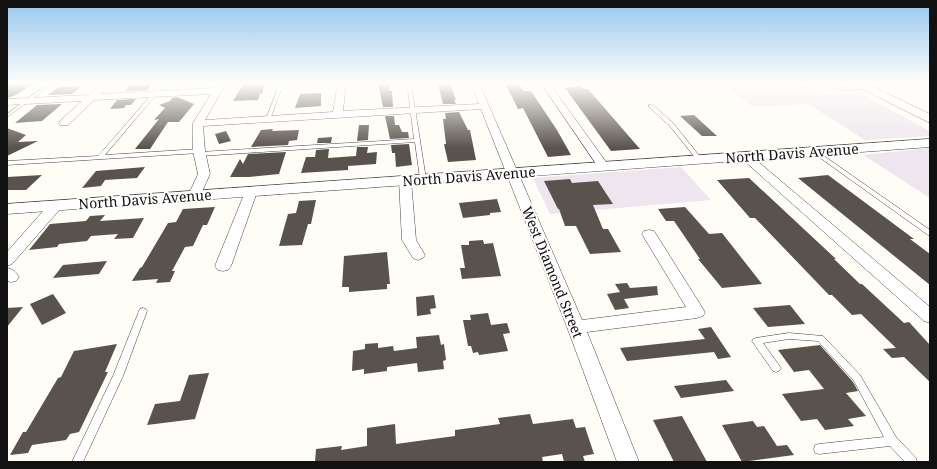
<svg xmlns="http://www.w3.org/2000/svg" width="937" height="469" viewBox="0 0 937 469" font-family="'Noto Serif',serif">
<style>
.industrial{fill:#eee6ef}
.building{fill:#5a524d}
.lines{fill:none;stroke-linecap:round;stroke-linejoin:round}
.service-casing{stroke:#444;stroke-width:1}
.minor-casing{stroke:#444;stroke-width:1}
.tertiary-casing{stroke:#444;stroke-width:1}
.service{fill:#fff;fill-rule:evenodd}
.minor{fill:#fff;fill-rule:evenodd}
.tertiary{fill:#fff;fill-rule:evenodd}
.labels{text-anchor:middle;dominant-baseline:central;stroke-width:4;stroke-linejoin:round;paint-order:stroke}
.street-label{font-size:14px;fill:#111;stroke:#fff}
</style>
<rect width="100%" height="100%" fill="#fffdf5"/>
<g class="industrial">
<polygon points="719,83 801,83 822,95 859,93 930,131 930,136 865,140 808,104 753,107"/>
<polygon points="930,148 930,198 863,155"/>
<polygon points="681,167 711,200 550,214 533,178"/>
</g>
<g class="building">
<polygon points="11,83 34,83 16,95 7,98 7,85"/>
<polygon points="244,83 265,83 262,94 260,94 258,100 233,101"/>
<polygon points="378,83 389,83 389,91 392,91 393,107 383,107"/>
<polygon points="450,83 456,100 454,100 456,104 443,104 438,84"/>
<polygon points="505,83 518,83 524,91 531,91 557,130 571,155 548,157 523,108 518,109"/>
<polygon points="153,84 148,90 125,91 130,85"/>
<polygon points="82,86 72,94 48,95 59,87"/>
<polygon points="581,86 583,89 588,89 640,149 611,151 565,88"/>
<polygon points="321,93 321,106 295,108 300,94"/>
<polygon points="177,97 194,104 179,122 168,122 150,149 135,149 159,119 154,120 165,108 159,105 170,101 172,98"/>
<polygon points="136,99 131,105 126,105 124,108 110,109 117,100"/>
<polygon points="62,104 42,121 15,123 37,105"/>
<polygon points="459,112 468,130 470,130 476,160 448,162 444,144 446,144 443,119 446,119 445,113"/>
<polygon points="694,115 717,136 702,136 680,116"/>
<polygon points="385,116 394,116 395,125 399,125 402,132 408,132 409,138 390,139"/>
<polygon points="359,125 369,125 368,140 357,141"/>
<polygon points="7,128 26,135 18,142 38,141 7,156"/>
<polygon points="273,129 272,131 299,130 297,140 289,141 288,145 251,147 261,130"/>
<polygon points="226,131 231,141 219,144 215,134"/>
<polygon points="332,137 331,143 317,143 318,138"/>
<polygon points="409,144 412,165 396,167 395,153 392,153 391,145"/>
<polygon points="357,147 368,147 367,153 377,152 376,164 348,166 348,170 301,173 306,157 315,157 316,150 329,149 328,158 356,156"/>
<polygon points="286,152 279,174 249,177 230,177 240,159 243,164 248,154"/>
<polygon points="145,167 137,178 105,180 101,186 82,188 96,171"/>
<polygon points="42,175 26,190 7,190 7,177"/>
<polygon points="828,175 914,239 910,239 930,254 930,285 798,178"/>
<polygon points="749,178 836,259 834,259 860,284 862,284 904,323 909,322 930,345 930,382 904,357 892,358 883,349 896,348 861,314 852,315 832,295 829,295 755,218 750,218 717,180"/>
<polygon points="570,179 572,183 598,181 613,204 593,205 603,229 608,229 621,252 590,254 576,226 565,226 559,209 558,209 544,181"/>
<polygon points="497,199 501,212 490,213 490,215 463,218 459,203"/>
<polygon points="316,200 311,224 308,224 302,245 279,246 288,214 296,213 299,201"/>
<polygon points="215,207 207,225 203,225 193,246 185,247 172,271 175,271 170,282 156,283 158,279 132,281 140,268 142,267 168,223 176,222 183,209"/>
<polygon points="685,207 709,234 722,233 762,284 722,288 698,259 700,259 674,221 666,221 658,209"/>
<polygon points="105,215 100,221 144,218 133,238 114,239 118,234 91,236 87,241 59,244 57,247 29,250 50,224 86,221 90,216"/>
<polygon points="483,240 484,244 493,243 501,276 462,279 460,268 465,268 461,245 469,245 469,241"/>
<polygon points="387,252 390,284 387,284 387,289 349,292 349,287 342,287 344,256"/>
<polygon points="107,261 99,274 53,278 63,265"/>
<polygon points="627,283 630,288 657,286 658,295 624,299 629,308 615,310 607,294 620,292 615,284"/>
<polygon points="53,294 66,313 42,325 30,304"/>
<polygon points="434,295 436,308 430,309 431,314 417,316 416,297"/>
<polygon points="790,305 805,324 768,327 753,308"/>
<polygon points="23,307 7,327 7,308"/>
<polygon points="488,313 491,325 507,323 510,333 503,334 508,351 479,355 478,352 473,353 471,346 468,346 463,320 471,320 470,315"/>
<polygon points="711,327 731,357 718,359 714,352 627,361 620,348 705,339 698,329"/>
<polygon points="439,335 441,345 444,344 446,360 443,361 444,369 418,372 417,363 387,367 387,371 364,374 364,369 352,371 353,351 365,349 365,344 378,343 378,348 393,346 394,351 417,348 416,337"/>
<polygon points="117,344 105,372 108,372 79,432 70,434 66,440 32,445 28,453 10,455 23,432 26,432 58,378 61,377 74,351"/>
<polygon points="820,345 853,382 858,391 846,393 866,416 848,419 854,426 825,430 817,419 801,421 782,394 824,389 809,370 794,372 778,350"/>
<polygon points="209,373 195,419 147,425 155,404 180,401 189,375"/>
<polygon points="726,380 734,391 681,398 674,386"/>
<polygon points="530,414 533,424 573,419 576,428 585,427 594,454 583,456 585,462 564,462 562,454 542,457 543,462 315,462 316,449 342,446 341,450 367,446 367,428 395,424 396,444 455,436 455,430 500,424 498,418"/>
<polygon points="682,416 707,462 674,462 653,420"/>
<polygon points="753,421 757,427 764,426 777,446 787,445 794,455 742,462 722,425"/>
</g>
<g class="lines">
<g class="service-casing">
<g id="service">
<polygon points="49,83 53,83 7,117 7,114"/>
<polygon points="162,83 166,83 105,155 199,149 202,151 200,152 414,139 407,83 411,83 426,179 423,181 420,179 415,142 200,156 197,154 199,153 7,165 7,161 98,156"/>
<polygon points="280,83 284,83 270,119 266,120 266,119"/>
<path d="M821,83H826L834,85L844,87L867,86L869,87C858,92 831,90 821,83Z"/>
<polygon points="649,105 653,105 673,123 701,158 701,160 697,160 669,125 649,107"/>
<polygon points="814,149 930,230 930,235 928,235 812,152 812,150"/>
<polygon points="143,308 146,309 147,311 123,376 83,462 72,462 113,376 139,311 140,309"/>
<polygon points="789,333 823,336 860,375 896,437 916,458 917,462 905,462 890,446 819,454 815,453 814,449 815,445 819,444 884,437 854,381 818,341 789,339 763,343 781,368 779,371 776,372 773,371 752,341 753,339 756,338"/>
</g>
</g>
<g class="minor-casing">
<g id="minor">
<polygon points="102,83 111,83 100,94 214,88 218,83 224,83 225,85 205,120 333,112 338,83 346,83 343,111 479,104 471,83 479,83 582,320 686,307 642,234 644,231 649,230 654,231 705,312 703,316 697,318 587,332 639,462 617,462 567,327 481,109 203,126 205,151 210,174 200,196 198,199 190,199 188,196 198,174 193,151 193,123 211,94 94,100 68,125 60,125 59,123 60,121 82,101 7,105 7,99 89,95"/>
<polygon points="541,83 549,83 609,166 607,168 599,168"/>
<polygon points="745,153 749,154 930,307 930,323 924,321 741,158 739,156"/>
<polygon points="405,176 409,177 411,180 416,240 425,255 423,258 418,260 413,258 402,240 399,180 401,177"/>
<polygon points="251,188 255,189 257,192 231,266 228,270 223,271 218,270 215,266 245,192 247,189"/>
<polygon points="56,201 61,202 62,205 61,208 12,264 7,266 7,252 51,202"/>
<path d="M7,268C13,269 16,272 19,277L16,281L11,282L7,281Z"/>
</g>
</g>
<g class="tertiary-casing">
<g id="tertiary">
<polygon points="853,83 865,83 930,114 930,123 854,85"/>
<polygon points="930,139 930,147 7,214 7,204"/>
</g>
</g>
<use href="#service" class="service"/>
<use href="#minor" class="minor"/>
<use href="#tertiary" class="tertiary"/>
</g>
<linearGradient id="sky" x2="0" y2="1"><stop stop-color="#95c6ee"/><stop offset="0.56" stop-color="#fffefa"/><stop offset="1" stop-color="#fffefa" stop-opacity="0"/></linearGradient>
<rect width="937" height="148" fill="url(#sky)"/>
<g class="labels">
<g class="street-label">
<text transform="translate(792 153) rotate(-4)">North Davis Avenue</text>
<text transform="translate(469 176) rotate(-4)">North Davis Avenue</text>
<text transform="translate(145 199) rotate(-4)">North Davis Avenue</text>
<text transform="translate(553 272) rotate(68)">West Diamond Street</text>
</g>
</g>
<rect width="937" height="469" fill="none" stroke="#111111" stroke-width="16"/>
</svg>
